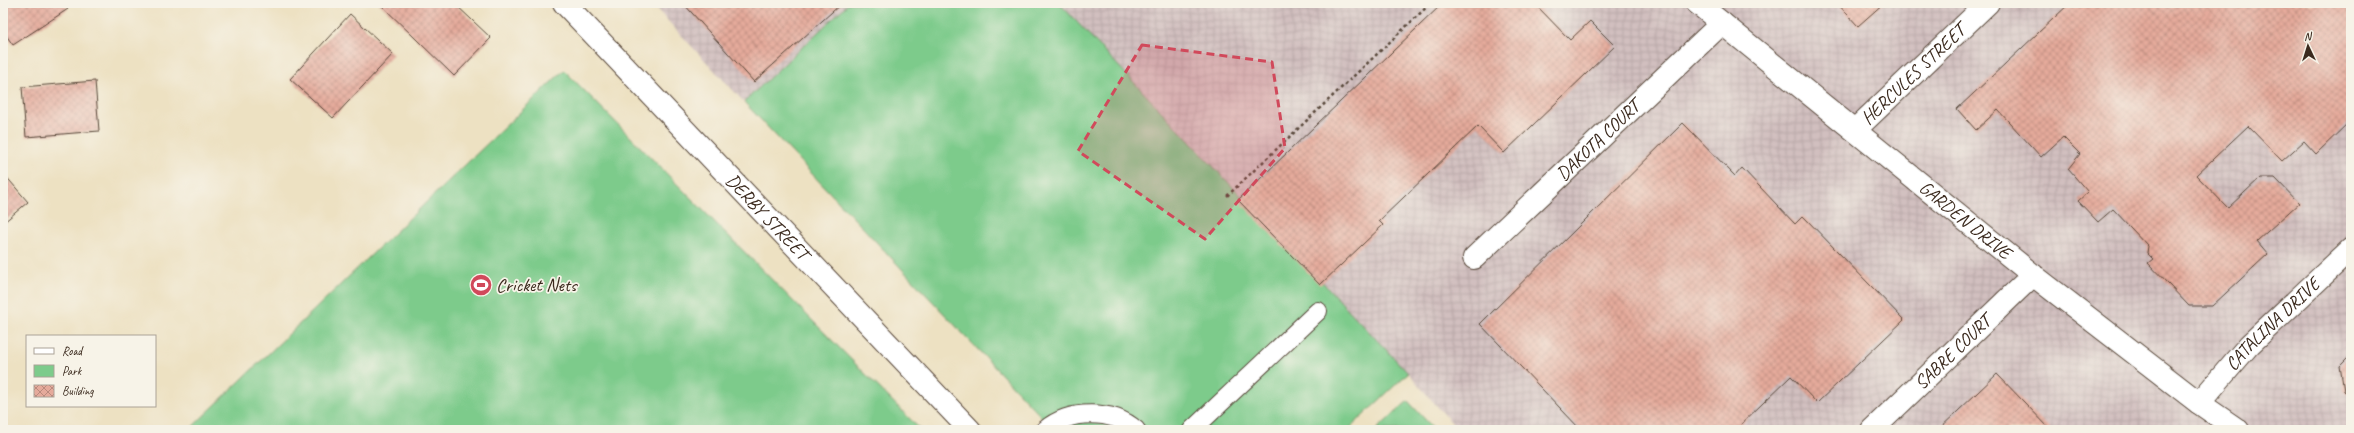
<svg xmlns="http://www.w3.org/2000/svg" width="2354" height="433" viewBox="0 0 2354 433" font-family="Caveat,sans-serif">
<style>
.industrial{fill:url(#industrial-grid)}
.park{fill:#7dcb8b;stroke:#5c7a54}
.building{fill:url(#building-cross-hatch)}
.lines{fill:none;stroke-linecap:round;stroke-linejoin:round}
.service-casing{stroke:#564537;stroke-width:20}
.minor-casing{stroke:#564537;stroke-width:24}
.path{stroke:#564537;stroke-width:2.5;stroke-dasharray:3 3;stroke-linecap:butt}
.service{stroke:#fff;stroke-width:18}
.minor{stroke:#fff;stroke-width:22}
.marked{fill:#d1495b;fill-opacity:0.2;stroke:#d1495b;stroke-width:3;stroke-dasharray:8 5;stroke-linejoin:round}
.labels{text-anchor:middle;dominant-baseline:central;stroke-width:3.5;stroke-linejoin:round;paint-order:stroke}
.street-label{font-size:19px;fill:#3b2a1e;stroke:#f7f3e8}
.poi-label{font-size:19px;fill:#3b2a1e;stroke:#f7f3e8;text-anchor:start}
</style>
<defs>
<pattern id="industrial-grid" width="8" height="8" patternUnits="userSpaceOnUse"><rect width="8" height="8" fill="#d1bfbf"/><path d="M0 4h8M4 0v8" fill="none" stroke="#b4a4a4"/></pattern>
<pattern id="building-cross-hatch" width="8" height="8" patternUnits="userSpaceOnUse"><rect width="8" height="8" fill="#e5aa9b"/><path d="M0 0l8 8M0 8l8-8" fill="none" stroke="#bb8b7e"/></pattern>
</defs>
<rect width="100%" height="100%" fill="#f7f3e8"/>
<filter id="ink" filterUnits="userSpaceOnUse"><feTurbulence type="fractalNoise" baseFrequency=".025" numOctaves="2"/><feDisplacementMap in="SourceGraphic" scale="8" xChannelSelector="R" yChannelSelector="G"/><feConvolveMatrix kernelMatrix="1 2 1 2 8 2 1 2 1" color-interpolation-filters="sRGB"/></filter>
<filter id="wash" filterUnits="userSpaceOnUse"><feTurbulence type="fractalNoise" baseFrequency=".012" numOctaves="4" result="noise"/><feDisplacementMap in="SourceGraphic" scale="16" xChannelSelector="R" yChannelSelector="G"/><feGaussianBlur stdDeviation="0.9" result="paint"/><feColorMatrix in="noise" values="0 0 0 0 0 0 0 0 0 0 0 0 0 0 0 0 0 1.4 0 .05"/><feComposite in="paint" operator="in"/></filter>
<g filter="url(#wash)">
<rect width="100%" height="100%" fill="#ede1c2"/>
<g class="industrial">
<polygon points="651,3 849,3 744,102"/>
<polygon points="1059,3 2351,3 2351,430 1458,430 1408,373"/>
</g>
<g class="park">
<polygon points="849,3 1059,3 1408,373 1348,430 1054,430 744,102"/>
<polygon points="564,70 921,430 189,430"/>
<polygon points="1408,401 1435,430 1376,430"/>
</g>
<g id="blocks">
<g class="building">
<polygon points="3,3 64,3 68,9 13,45 3,31"/>
<polygon points="379,3 454,3 491,38 454,76"/>
<polygon points="683,3 842,3 754,82"/>
<polygon points="1443,3 1534,3 1570,40 1590,21 1615,46 1504,153 1478,126 1379,221 1383,225 1320,285 1238,200"/>
<polygon points="1837,3 1884,3 1858,26"/>
<polygon points="2070,3 2351,3 2351,120 2316,154 2304,141 2282,161 2248,126 2196,175 2228,208 2260,178 2275,178 2299,203 2257,241 2268,254 2212,306 2189,306 2148,263 2153,259 2147,253 2148,246 2113,209 2098,222 2078,201 2088,192 2068,169 2080,154 2063,137 2041,157 1998,110 1976,130 1957,109"/>
<polygon points="350,14 393,54 333,118 290,79"/>
<polygon points="95,81 99,131 26,137 22,87"/>
<polygon points="1683,123 1735,176 1742,168 1795,224 1803,216 1904,320 1817,403 1791,376 1735,430 1581,430 1480,324"/>
<polygon points="4,174 28,202 3,223 3,175"/>
<polygon points="2351,355 2351,396 2344,391 2340,366"/>
<polygon points="1997,374 2051,430 1938,430"/>
</g>
</g>
</g>
<g filter="url(#ink)">
<use href="#blocks" fill-opacity="0" stroke="#564537" stroke-width="1"/>
<g class="lines">
<g class="service-casing">
<g id="service">
<path d="M1045,430C1069,409 1113,409 1136,430"/>
<polyline points="1192,430 1318,311"/>
</g>
</g>
<g class="minor-casing">
<g id="minor">
<path id="s1" d="M564,3L970,430"/>
<path id="s2" d="M1697,3L2033,275L2199,403L2238,430"/>
<path id="s3" d="M1856,129L1988,3"/>
<path id="s4" d="M1474,258L1722,23"/>
<path id="s5" d="M2199,403L2249,345L2351,249"/>
<path id="s6" d="M1872,430L2033,275"/>
</g>
</g>
<polyline class="path" points="1227,196 1431,3"/>
<use href="#service" class="service"/>
<use href="#minor" class="minor"/>
</g>
</g>
<path class="marked" d="M1142,45L1272,62L1285,148L1205,239L1078,151Z"/>
<defs>
<g id="stadium-disc" transform="scale(1.15)"><circle r="9.5" fill="#d1495b" stroke="#f7f3e8"/><path d="M0-5a6.5 5 0 1 0 0 10a6.5 5 0 1 0 0-10ZM-3.5-1.8h7v3.6h-7Z" fill="#fff"/></g>
</defs>
<g fill-rule="evenodd">
<use href="#stadium-disc" x="481" y="285"/>
</g>
<g class="labels">
<g class="street-label">
<text stroke="none"><textPath href="#s3" startOffset="79">HERCULES STREET</textPath></text>
<text stroke="none"><textPath href="#s4" startOffset="171">DAKOTA COURT</textPath></text>
<text stroke="none"><textPath href="#s1" startOffset="295">DERBY STREET</textPath></text>
<text stroke="none"><textPath href="#s2" startOffset="345">GARDEN DRIVE</textPath></text>
<text stroke="none"><textPath href="#s5" startOffset="108">CATALINA DRIVE</textPath></text>
<text stroke="none"><textPath href="#s6" startOffset="112">SABRE COURT</textPath></text>
</g>
<g class="poi-label">
<text x="496" y="285">Cricket Nets</text>
</g>
</g>
<rect width="2354" height="433" fill="none" stroke="#f7f3e8" stroke-width="16"/>
<rect x="26" y="335" width="130" height="72" fill="#f7f3e8" stroke="#aca397"/>
<rect x="34" y="348" width="20" height="6" fill="#ffffff" stroke="#aca397"/>
<text x="62" y="355" font-size="12" fill="#3b2a1e">Road</text>
<rect x="34" y="365" width="20" height="12" fill="#7dcb8b" stroke="#aca397"/>
<text x="62" y="375" font-size="12" fill="#3b2a1e">Park</text>
<rect x="34" y="385" width="20" height="12" fill="url(#building-cross-hatch)" stroke="#aca397"/>
<text x="62" y="395" font-size="12" fill="#3b2a1e">Building</text>
<g transform="translate(2308 46) rotate(356)" stroke="#f7f3e8" stroke-width="3" paint-order="stroke">
<path d="M0-3L7 15L0 10L-7 15Z" fill="#3b2a1e"/>
<text y="-6" font-size="11" font-weight="bold" text-anchor="middle" fill="#3b2a1e">N</text>
</g>
</svg>
